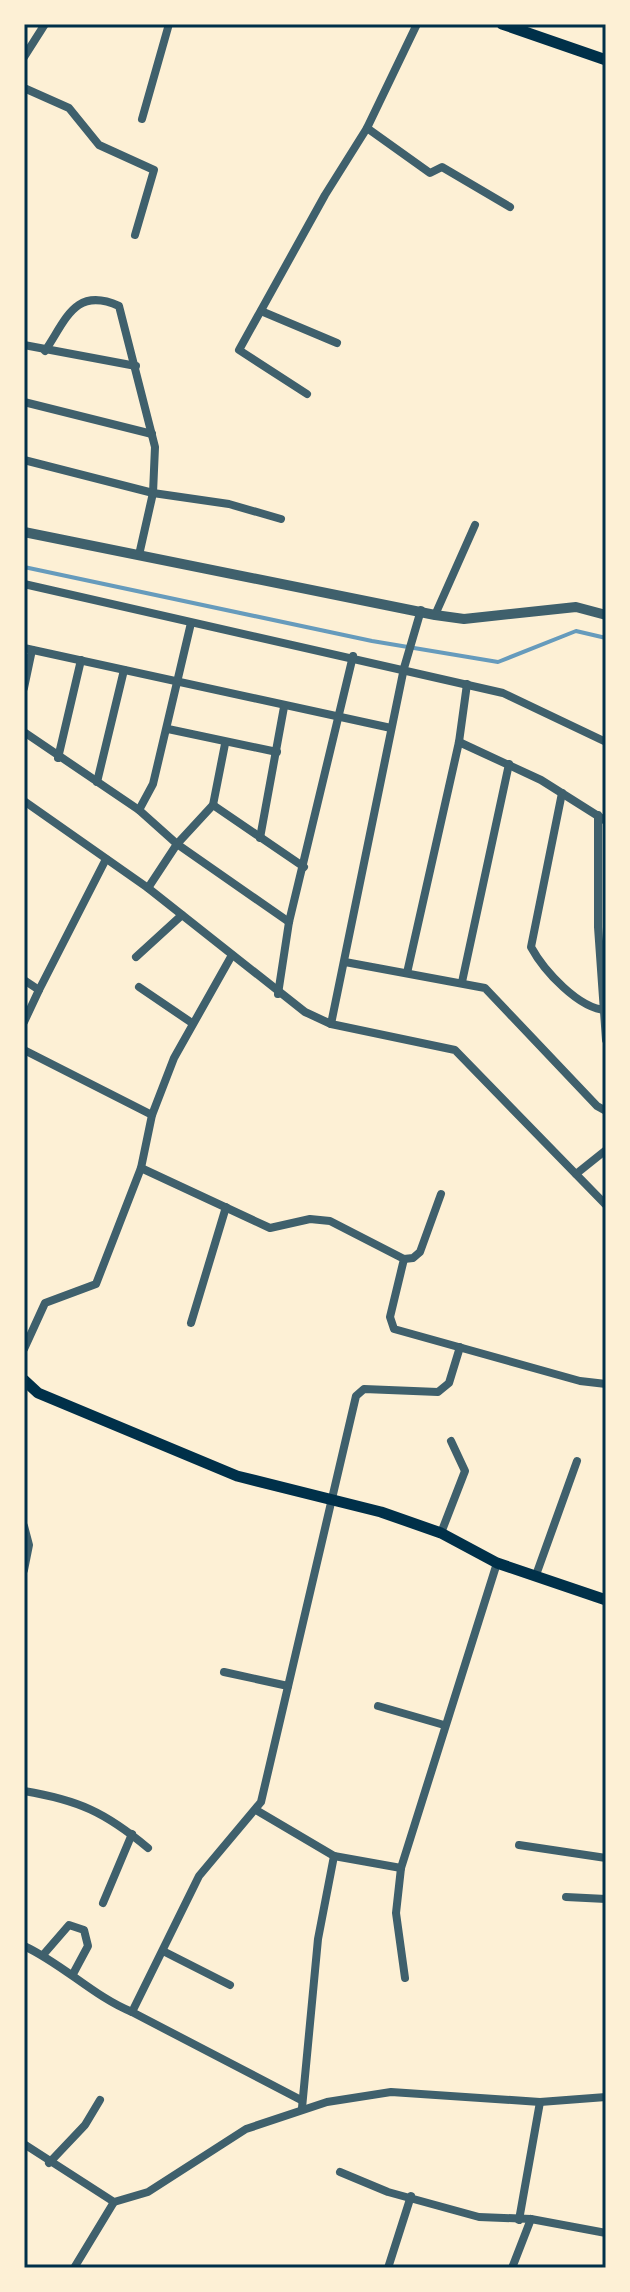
<svg xmlns="http://www.w3.org/2000/svg" width="630" height="2292" viewBox="0 0 630 2292" font-family="Helvetica,sans-serif">
<style>
.lines{fill:none;stroke-linecap:round;stroke-linejoin:round}
.stream{stroke:#669bbc;stroke-width:4}
.minor{stroke:#3f606c;stroke-width:8}
.tertiary{stroke:#3f606c;stroke-width:10}
.secondary{stroke:#003049;stroke-width:11}
.neatline{fill:none;stroke:#003049;stroke-width:3}
</style>
<rect width="100%" height="100%" fill="#fdf0d5"/>
<g class="lines">
<polyline class="stream" points="24,567 372,641 498,662 576,631 606,638"/>
<g class="minor">
<polyline points="24,57 45,24"/>
<polyline points="24,88 69,108 99,145 154,170 135,235"/>
<polyline points="142,119 169,24"/>
<polyline points="367,128 430,173 442,167 510,207"/>
<polyline points="261,311 337,343"/>
<polyline points="24,345 136,366"/>
<path d="M45,351C66,320 75,286 119,306L155,447L153,493L139,555"/>
<polyline points="307,394 239,350 325,195 367,128 417,24"/>
<polyline points="24,402 152,434"/>
<polyline points="24,460 153,493 229,504 281,519"/>
<polyline points="24,584 503,693 606,742"/>
<polyline points="435,615 475,525"/>
<polyline points="24,648 391,728"/>
<polyline points="24,688 32,650"/>
<polyline points="168,729 277,752"/>
<polyline points="24,732 139,810 177,844 289,922"/>
<polyline points="459,742 541,780 606,821"/>
<polyline points="58,758 81,660"/>
<polyline points="97,782 124,670"/>
<path d="M562,793L531,947C544,971 579,1009 606,1010"/>
<polyline points="24,801 148,888 305,1012 331,1024 455,1050 606,1205"/>
<polyline points="213,805 304,867"/>
<polyline points="139,810 153,784 191,623"/>
<polyline points="598,815 598,927 606,1040"/>
<polyline points="260,838 284,707"/>
<polyline points="148,888 177,844 213,805 225,744"/>
<polyline points="136,957 182,915"/>
<polyline points="345,962 485,988 597,1106 606,1111"/>
<polyline points="407,973 459,742 467,684"/>
<polyline points="24,980 39,990 24,1022"/>
<polyline points="462,982 509,764"/>
<polyline points="139,987 192,1023"/>
<polyline points="39,990 106,859"/>
<polyline points="278,994 289,922 353,656"/>
<polyline points="331,1024 404,668 421,610"/>
<polyline points="24,1050 152,1115"/>
<polyline points="141,1168 270,1228 310,1219 330,1221 404,1259 390,1317 394,1329 580,1381 606,1384"/>
<polyline points="576,1174 606,1150"/>
<polyline points="404,1259 413,1258 420,1252 441,1194"/>
<polyline points="191,1323 226,1207"/>
<polyline points="24,1349 45,1303 96,1284 141,1168 152,1115 174,1058 232,955"/>
<polyline points="24,1526 29,1545 24,1570"/>
<polyline points="441,1533 465,1471 451,1441"/>
<polyline points="536,1575 577,1461"/>
<polyline points="224,1672 288,1686"/>
<polyline points="378,1706 444,1725"/>
<path d="M24,1791C78,1800 105,1812 148,1848"/>
<polyline points="256,1810 334,1856 401,1868"/>
<polyline points="519,1845 606,1858"/>
<polyline points="566,1897 606,1899"/>
<polyline points="103,1903 132,1834"/>
<path d="M24,1946C63,1964 93,1996 132,2012L199,1876L261,1802L356,1396L364,1389L438,1392L449,1383L460,1347"/>
<polyline points="163,1951 230,1985"/>
<polyline points="43,1955 69,1925 84,1930 88,1946 73,1974"/>
<polyline points="405,1978 396,1913 401,1868 497,1563"/>
<polyline points="132,2012 301,2100"/>
<polyline points="302,2108 318,1939 334,1856"/>
<polyline points="24,2144 114,2202 148,2192 246,2129 327,2102 391,2092 540,2102 606,2097"/>
<polyline points="49,2163 85,2125 100,2100"/>
<polyline points="340,2172 388,2192 479,2217 531,2219 606,2233"/>
<polyline points="519,2220 540,2102"/>
<polyline points="74,2268 114,2202"/>
<polyline points="388,2268 411,2196"/>
<polyline points="512,2268 531,2219"/>
</g>
<polyline class="tertiary" points="24,532 435,615 464,619 576,607 606,615"/>
<g class="secondary">
<polyline points="502,24 606,60"/>
<polyline points="24,1380 38,1393 237,1476 381,1512 441,1533 497,1563 606,1600"/>
</g>
</g>
<rect width="630" height="2292" fill="none" stroke="#fdf0d5" stroke-width="52"/>
<rect x="26" y="26" width="578" height="2240" class="neatline"/>
</svg>
